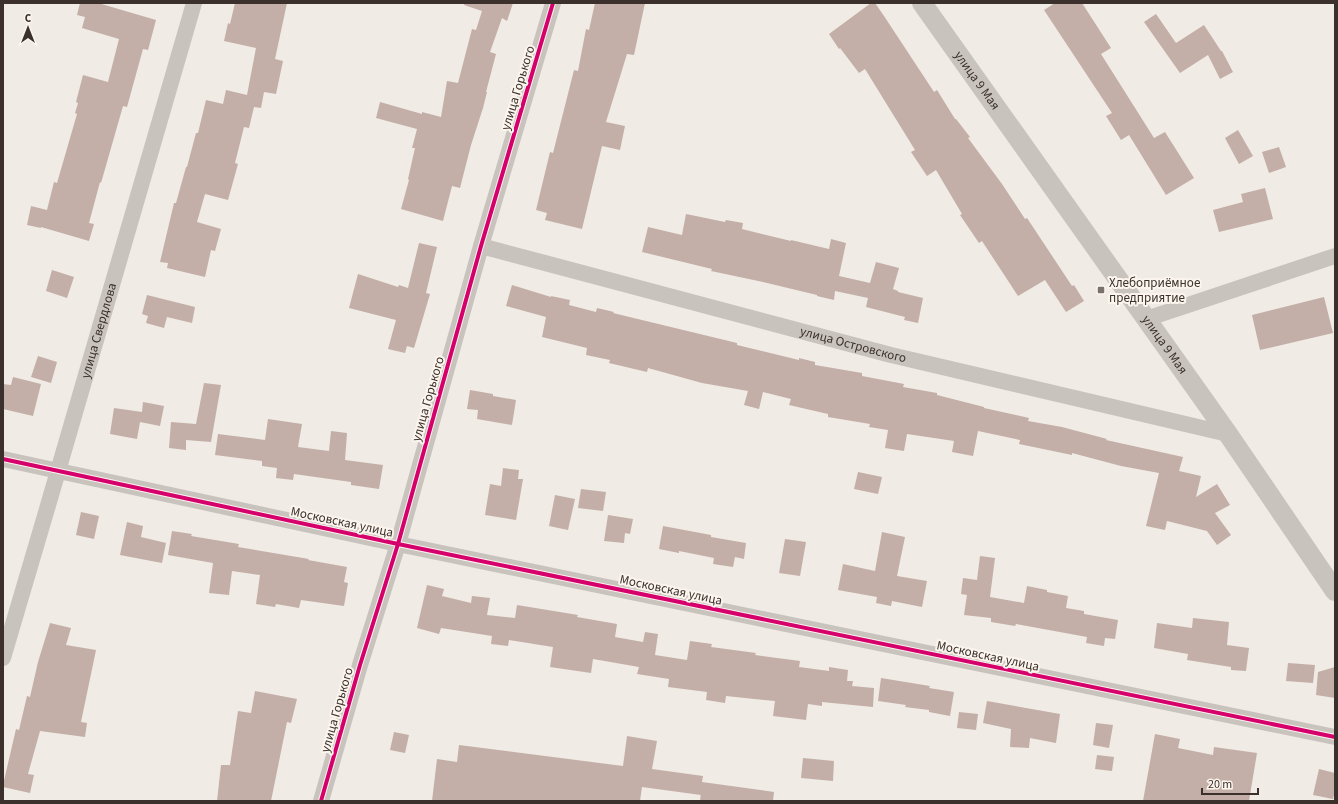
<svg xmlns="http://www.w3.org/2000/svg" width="1338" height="804" viewBox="0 0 1338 804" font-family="'Source Sans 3',sans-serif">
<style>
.building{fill:#c3afa7}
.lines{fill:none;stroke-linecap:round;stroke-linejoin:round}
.minor{stroke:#c9c3be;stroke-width:16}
.tertiary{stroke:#c9c3be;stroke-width:20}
.cycleway-casing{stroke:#fbf5ee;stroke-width:6}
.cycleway{stroke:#d6006c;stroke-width:4}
.poi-dot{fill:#7a716c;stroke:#fbf5ee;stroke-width:1.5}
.labels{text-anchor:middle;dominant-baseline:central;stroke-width:4;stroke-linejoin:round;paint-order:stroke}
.street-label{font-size:13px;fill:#3b302b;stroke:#fbf5ee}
.poi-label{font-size:13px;fill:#3b302b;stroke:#fbf5ee;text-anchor:start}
</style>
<rect width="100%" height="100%" fill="#f0ebe5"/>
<g class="building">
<polygon points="80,3 98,3 156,20 148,50 143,49 127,107 123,106 101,183 100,182 89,223 94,224 89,241 41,227 41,228 27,225 31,206 47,210 54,182 57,183 77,114 75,113 78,103 76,102 83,75 108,82 119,39 82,28 85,17 77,15"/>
<polygon points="235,3 287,3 275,59 283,61 276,94 264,92 261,108 254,107 249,128 244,127 235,163 238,164 228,200 205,194 197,222 221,229 215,251 211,250 205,277 167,268 168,263 160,262 174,203 176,203 186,167 187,167 196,133 198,133 206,100 223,104 226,90 247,95 256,48 224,41 228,23 230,24"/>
<polygon points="465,3 513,3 507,21 502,18 490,52 496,54 486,92 487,92 483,108 471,145 460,188 452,186 443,221 401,209 409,180 408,179 415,148 412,148 417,129 376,118 380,102 422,114 422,112 441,117 447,81 458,83 472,29 476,30 482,11 464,5"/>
<polygon points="595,3 645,3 634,55 627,54 606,122 625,126 620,150 602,146 582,229 545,220 547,213 536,210 550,152 553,153 574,70 578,71 586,29 589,30"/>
<polygon points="871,3 875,3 884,16 934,92 937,90 955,119 956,119 970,137 968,138 1002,184 1025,219 1027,218 1072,286 1074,285 1084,301 1066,312 1045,280 1018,296 982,241 979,243 960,215 962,214 936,170 927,176 911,152 915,150 865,69 859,73 840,48 839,49 829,34"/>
<polygon points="1055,3 1082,3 1111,48 1101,54 1154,138 1165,132 1194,178 1166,195 1129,135 1121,140 1106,116 1112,113 1044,10"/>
<polygon points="1156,14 1176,43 1204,25 1221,51 1222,51 1233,72 1220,79 1208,55 1180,73 1144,22"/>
<polygon points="1238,130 1253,156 1239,164 1225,138"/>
<polygon points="1279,147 1286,167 1269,173 1262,152"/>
<polygon points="1265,188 1273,219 1219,232 1213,210 1243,202 1241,194"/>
<polygon points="686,214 725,222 726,220 743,223 742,229 791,241 791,240 829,249 831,239 846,243 839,276 870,283 876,262 899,268 893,289 898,291 898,292 923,298 918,323 904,320 905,317 866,307 868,298 835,291 834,300 817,296 817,295 763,282 711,271 712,269 642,252 648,227 682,235"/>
<polygon points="419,243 437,247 426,293 430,294 414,348 407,346 405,353 388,349 396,320 349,308 358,274 398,287 399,285 408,288"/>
<polygon points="52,270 74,277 67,298 46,291"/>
<polygon points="512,285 551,297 551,296 570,300 569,305 596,312 597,308 614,312 613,313 737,343 737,345 799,360 799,358 815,362 815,365 862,373 862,376 904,384 903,387 937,393 937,395 984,407 984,408 1029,418 1028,421 1062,427 1107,439 1106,440 1183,457 1179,471 1201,476 1196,497 1217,484 1230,505 1215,513 1231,535 1217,545 1207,531 1167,521 1165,530 1146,526 1159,473 1121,466 1072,453 1072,455 1019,444 1020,440 978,431 973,456 952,452 954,441 907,434 904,451 885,448 888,430 869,427 870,424 828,417 828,414 789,405 791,399 763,392 759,409 744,405 748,391 702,383 648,368 647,372 609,363 610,360 586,355 587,348 542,337 546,317 506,306"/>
<polygon points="147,295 195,307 192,323 167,317 164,328 146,323 148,316 142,314"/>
<polygon points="1324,297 1333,333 1260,350 1252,315"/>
<polygon points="38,356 57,362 51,383 31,377"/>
<polygon points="13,377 41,384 33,416 3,409 3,384 11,385"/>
<polygon points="204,383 221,385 211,442 186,440 186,450 169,448 171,422 196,424"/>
<polygon points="470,390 493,394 493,396 516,400 512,425 477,419 478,410 467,409"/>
<polygon points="143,402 164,406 160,426 140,422 137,439 110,434 114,408 142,412"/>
<polygon points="268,419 302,424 298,447 329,451 331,431 347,433 345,460 383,465 379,489 351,485 351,482 294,474 293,480 276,478 277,468 262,466 262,461 215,455 218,434 265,440"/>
<polygon points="503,468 519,470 518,479 523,479 516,520 485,515 490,484 501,486"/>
<polygon points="858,472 882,477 878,494 854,489"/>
<polygon points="581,489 606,492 603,511 578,508"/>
<polygon points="555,495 575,499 568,530 549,526"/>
<polygon points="81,512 99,516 94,539 76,535"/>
<polygon points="608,515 633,519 630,534 625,533 624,543 604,541"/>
<polygon points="127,522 143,526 141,537 166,543 162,563 120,555"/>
<polygon points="663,526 711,535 711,537 746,543 744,559 735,557 733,567 713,564 714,558 679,551 679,553 659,549"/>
<polygon points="172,531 192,534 191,536 239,544 238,547 309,559 308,560 347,567 344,582 348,583 344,606 301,600 299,608 276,604 275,607 256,604 260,575 232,571 229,595 209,593 213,563 168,555"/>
<polygon points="882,532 905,537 897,576 927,581 922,607 892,601 891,606 876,603 877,597 838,590 843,564 875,571"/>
<polygon points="785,539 806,542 800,576 779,573"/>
<polygon points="980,556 995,558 990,597 1024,603 1027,586 1047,590 1047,592 1068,596 1066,608 1084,611 1084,614 1118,620 1115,639 1105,638 1104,646 1086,643 1087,637 1016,624 1015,626 991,622 991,618 964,615 967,595 961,594 963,578 977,580"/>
<polygon points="427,585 444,589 442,596 471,603 472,596 490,598 487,615 515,618 517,605 578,615 577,617 617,624 615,637 643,642 645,632 658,634 655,655 687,660 690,641 712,644 711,647 756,653 755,655 800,661 799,667 829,671 829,667 848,670 847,681 853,681 852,686 874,688 873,707 822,702 822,706 808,704 806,720 773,716 775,701 726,696 725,703 706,700 707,692 668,687 669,679 637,674 639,667 593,659 591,673 550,667 553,647 509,640 508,646 491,644 492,636 441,628 439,634 417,628"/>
<polygon points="1193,618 1229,622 1227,645 1249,648 1246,671 1231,670 1231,667 1187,660 1188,654 1154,648 1157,623 1192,628"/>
<polygon points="50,623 71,628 66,645 96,650 81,722 87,723 85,737 40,731 28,774 34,775 30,793 3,787 3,785 16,729 19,730 27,696 30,697 38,662"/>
<polygon points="1288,663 1315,665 1313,683 1286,681"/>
<polygon points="1335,667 1335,698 1316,695 1318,672"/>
<polygon points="881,678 930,686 929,688 954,692 950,716 929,712 929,710 905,707 906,705 878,701"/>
<polygon points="255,691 297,699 291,723 287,722 271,801 217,801 221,765 230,765 238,711 251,713"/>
<polygon points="987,701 1060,714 1056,743 1030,738 1029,748 1010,747 1011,729 983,723"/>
<polygon points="959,712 978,714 976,730 957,728"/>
<polygon points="1096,723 1113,725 1109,748 1093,745"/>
<polygon points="394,732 409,735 405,753 390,750"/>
<polygon points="1155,734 1180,739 1178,748 1213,755 1214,747 1257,753 1249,801 1143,801"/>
<polygon points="627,736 657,741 652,769 703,776 702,782 774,792 773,801 700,801 701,792 701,795 642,787 640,801 432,801 437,759 457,762 459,745 623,766"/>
<polygon points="1097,755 1114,757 1112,771 1095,769"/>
<polygon points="803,758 834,761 833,781 801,778"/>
<polygon points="1319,769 1335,773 1335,791 1333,799 1313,795"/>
</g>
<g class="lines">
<g class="minor">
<path id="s1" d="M481,246L891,355L1228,434"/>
<polyline points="1146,319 1335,256"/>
<polyline points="3,459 398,544 1335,737"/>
<path id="s2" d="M3,658C68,440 130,221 194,3"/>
<polyline points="321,801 360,665 398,544 481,246 553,3"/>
</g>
<path class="tertiary" id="s3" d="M922,3L1228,434L1335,591"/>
<g class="cycleway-casing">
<g id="cycleway">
<polyline points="3,459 398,544 1335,737"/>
<polyline points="321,801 360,665 398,544 481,246 553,3"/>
</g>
</g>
<use href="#cycleway" class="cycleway"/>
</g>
<rect class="poi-dot" x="1097" y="286" width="8" height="8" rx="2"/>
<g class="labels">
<g class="street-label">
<text stroke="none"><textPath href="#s3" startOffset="95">улица 9 Мая</textPath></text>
<text transform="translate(518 88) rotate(-73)">улица Горького</text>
<text stroke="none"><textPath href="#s2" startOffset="341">улица Свердлова</textPath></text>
<text stroke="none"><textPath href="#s1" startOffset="385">улица Островского</textPath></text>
<text stroke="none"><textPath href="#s3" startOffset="419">улица 9 Мая</textPath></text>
<text transform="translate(428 399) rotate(-74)">улица Горького</text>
<text transform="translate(342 522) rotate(12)">Московская улица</text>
<text transform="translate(671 590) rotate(12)">Московская улица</text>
<text transform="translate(988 656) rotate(12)">Московская улица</text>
<text transform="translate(337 710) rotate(-74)">улица Горького</text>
</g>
<g class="poi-label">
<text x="1109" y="283">Хлебоприёмное<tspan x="1109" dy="15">предприятие</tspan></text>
</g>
</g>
<rect width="1338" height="804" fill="none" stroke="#3b302b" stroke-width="8"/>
<g transform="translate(28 28)" stroke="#fbf5ee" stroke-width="3" paint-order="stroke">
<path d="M0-3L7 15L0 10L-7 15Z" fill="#3b302b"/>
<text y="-6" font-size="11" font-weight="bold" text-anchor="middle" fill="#3b302b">С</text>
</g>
<path d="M1202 788v6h56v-6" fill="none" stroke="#3b302b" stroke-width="2"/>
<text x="1208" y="788" font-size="12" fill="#3b302b" stroke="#fbf5ee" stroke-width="3" paint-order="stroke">20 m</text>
</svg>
